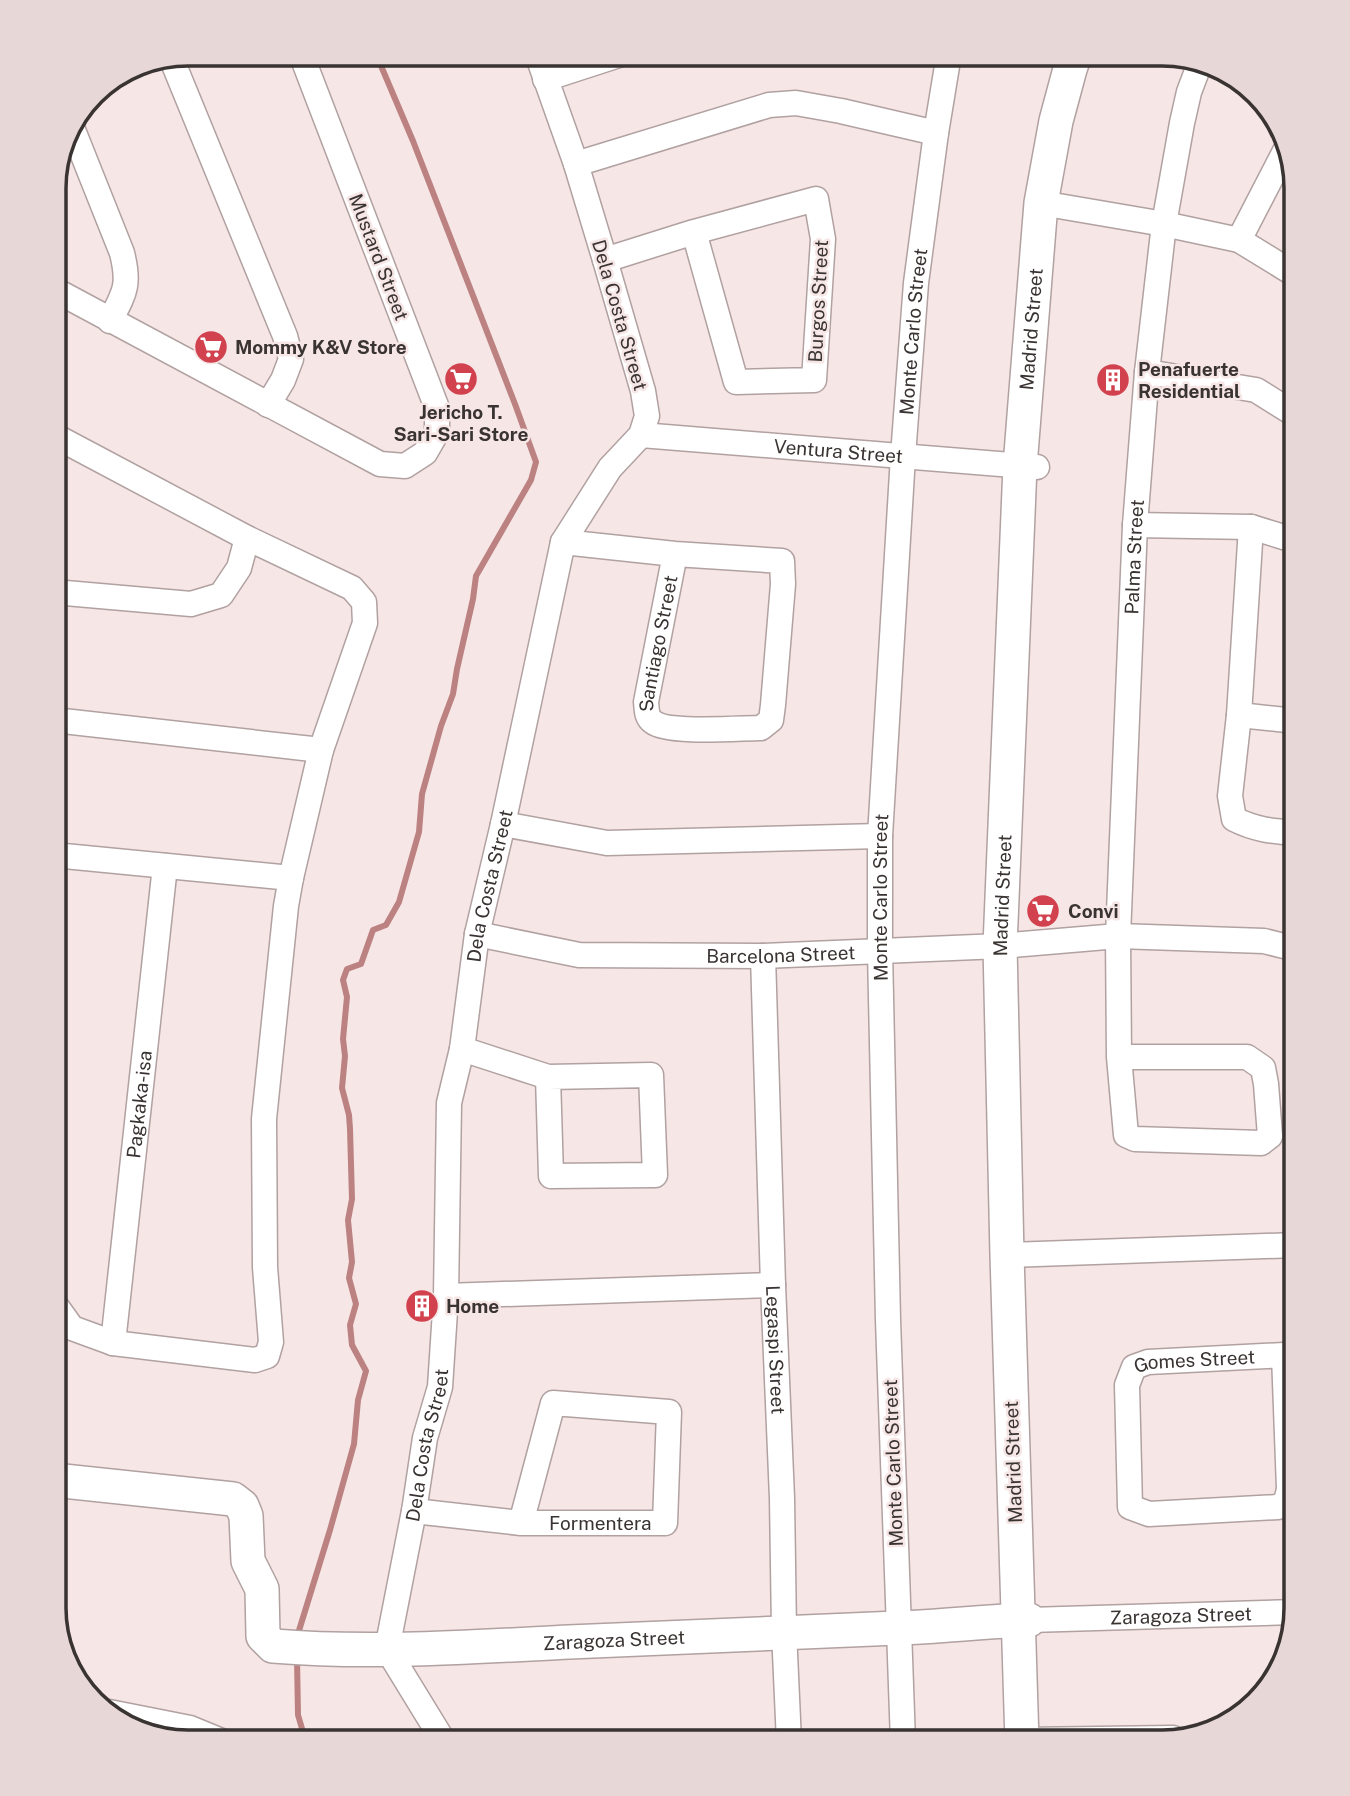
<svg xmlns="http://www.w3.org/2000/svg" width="1350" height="1796" viewBox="0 0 1350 1796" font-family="'Public Sans',sans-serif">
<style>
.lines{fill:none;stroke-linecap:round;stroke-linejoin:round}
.stream{stroke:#bb8281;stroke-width:6}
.street-casing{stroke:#b1a1a1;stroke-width:27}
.secondary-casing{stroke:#b1a1a1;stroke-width:36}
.street{stroke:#fff;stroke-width:24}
.secondary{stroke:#fff;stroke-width:33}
.labels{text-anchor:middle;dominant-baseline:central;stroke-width:5;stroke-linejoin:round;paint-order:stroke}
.street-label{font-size:19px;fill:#393332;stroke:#f6e6e5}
.poi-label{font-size:19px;font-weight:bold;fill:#393332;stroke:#f6e6e5;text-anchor:start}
.rim{fill:none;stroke:#393332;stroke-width:3.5}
</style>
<rect width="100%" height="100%" fill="#f6e6e5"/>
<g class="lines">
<g class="stream">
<polyline points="297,1637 330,1530 354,1444 358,1400 366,1371 352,1345 350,1325 356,1304 349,1278 352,1262 348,1220 352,1199 350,1129 349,1115 342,1088 345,1056 343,1039 347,997 343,980 347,969 361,964 373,930 386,925 399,902 419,832 422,794 441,726 453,694 457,669 473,599 476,576 531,480 536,462 515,404 413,141 376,54"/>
<polyline points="297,1659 298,1715 306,1742"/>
</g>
<g class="street-casing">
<g id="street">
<polyline points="172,60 285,336 291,359 283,380 268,405"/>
<polyline points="545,79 622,54"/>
<path d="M71,125L122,253C130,285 125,292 110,321"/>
<polyline points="576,164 769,105 796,103 841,111 936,133"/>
<polyline points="1041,203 1164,224 1239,240 1296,275"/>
<polyline points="1239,240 1285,151"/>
<polyline points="605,260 694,232 816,199 823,239 814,380 736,382 694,232"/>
<polyline points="55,290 380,464 405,466 425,453 437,432 437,408 301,54"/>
<polyline points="1147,372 1256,390 1296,415"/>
<path id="s1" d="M641,435L1037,467"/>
<polyline points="1135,525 1251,527 1290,539 1296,543"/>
<path d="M1251,527L1239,715L1230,796L1234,819C1256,830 1272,831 1296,833"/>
<path id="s2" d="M563,542L675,554L782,561L783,584L773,705L771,720L761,728C740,728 668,734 653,722C646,717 647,710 646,702L675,554"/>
<polyline points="54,592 191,604 221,595 239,568 247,538"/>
<polyline points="1239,715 1296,721"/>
<polyline points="54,720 321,750"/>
<polyline points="503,824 607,843 880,836"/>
<polyline points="54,855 291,878"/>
<path id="s3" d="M477,934L579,955L763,956L1000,946L1118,936L1264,941L1296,949"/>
<path id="s4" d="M763,956L773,1285L782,1498L784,1631L789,1742"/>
<polyline points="462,1049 548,1077 651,1075 655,1175 551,1176 548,1077"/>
<path id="s5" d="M1119,1057H1247L1263,1068L1266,1084L1270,1136L1261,1143L1135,1139L1126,1135L1119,1057L1118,936L1135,525L1147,372L1164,224L1182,123L1189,92L1200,63"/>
<polyline points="1007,1255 1296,1245"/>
<polyline points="446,1296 773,1285"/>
<polyline points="54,1303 72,1328 113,1343 255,1360 267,1356 271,1342 265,1267 264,1119 286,906 291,878 321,750 365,623 364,602 352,588 247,538 55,436"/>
<path id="s6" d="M113,1343L165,866"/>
<path id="s7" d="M1284,1355L1289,1489L1286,1502L1278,1507L1149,1514L1130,1507L1127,1385L1134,1367L1148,1362L1284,1355H1296"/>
<path id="s8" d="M414,1511L521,1523H665L669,1412L553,1403L521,1523"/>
<path id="s9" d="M1029,1620L1295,1612"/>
<polyline points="109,1712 190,1728 224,1742"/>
<polyline points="1022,1740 1173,1738"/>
<path id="s10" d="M444,1742L387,1649L414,1511L425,1438L440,1387L446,1296L449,1103L462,1049L477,934L503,824L563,542L610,468L641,435L647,416L643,391L605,260L576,164L537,54"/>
<path id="s11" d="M903,1742L888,1320L880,951V836L903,456L916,283L936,133L949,54"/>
</g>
</g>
<g class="secondary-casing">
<g id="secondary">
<path id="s12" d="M54,1480L233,1499L242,1506L246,1516L248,1561L262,1589L263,1636L273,1646C371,1654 471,1647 569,1642C678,1637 787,1632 897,1628C941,1627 985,1621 1029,1620"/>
<path id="s13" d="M1022,1742L1007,1255L1000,946L1020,466L1041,203L1056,121L1070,69L1075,54"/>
</g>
</g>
<use href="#street" class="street"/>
<use href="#secondary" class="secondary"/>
</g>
<defs>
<g id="supermarket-disc" transform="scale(1.75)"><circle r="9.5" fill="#d2424e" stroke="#f6e6e5"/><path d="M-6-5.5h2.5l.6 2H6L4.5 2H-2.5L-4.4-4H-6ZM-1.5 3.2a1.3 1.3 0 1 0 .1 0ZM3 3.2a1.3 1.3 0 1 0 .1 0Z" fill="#fff"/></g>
<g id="building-disc" transform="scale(1.75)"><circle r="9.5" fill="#d2424e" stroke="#f6e6e5"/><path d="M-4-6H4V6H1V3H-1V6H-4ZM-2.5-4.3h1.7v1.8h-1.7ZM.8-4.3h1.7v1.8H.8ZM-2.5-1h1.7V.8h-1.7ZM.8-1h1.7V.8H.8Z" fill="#fff"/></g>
</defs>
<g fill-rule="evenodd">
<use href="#supermarket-disc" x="211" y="347"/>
<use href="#supermarket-disc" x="461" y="379"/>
<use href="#building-disc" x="1113" y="380"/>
<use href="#supermarket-disc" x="1043" y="911"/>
<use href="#building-disc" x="422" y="1306"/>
</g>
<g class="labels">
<g class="street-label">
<text transform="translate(379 257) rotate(69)">Mustard Street</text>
<text transform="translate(818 301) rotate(-87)">Burgos Street</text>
<text transform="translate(620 315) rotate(74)">Dela Costa Street</text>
<text stroke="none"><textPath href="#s13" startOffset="1414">Madrid Street</textPath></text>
<text stroke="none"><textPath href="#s11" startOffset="1412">Monte Carlo Street</textPath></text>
<text stroke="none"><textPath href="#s1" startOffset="198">Ventura Street</textPath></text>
<text stroke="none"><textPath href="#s5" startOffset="942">Palma Street</textPath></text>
<text stroke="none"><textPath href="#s2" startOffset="583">Santiago Street</textPath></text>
<text stroke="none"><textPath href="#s10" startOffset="882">Dela Costa Street</textPath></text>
<text stroke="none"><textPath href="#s13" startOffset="847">Madrid Street</textPath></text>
<text stroke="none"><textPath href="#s11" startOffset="845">Monte Carlo Street</textPath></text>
<text stroke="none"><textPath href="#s3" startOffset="306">Barcelona Street</textPath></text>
<text stroke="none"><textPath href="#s6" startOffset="240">Pagkaka-isa</textPath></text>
<text stroke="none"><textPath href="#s4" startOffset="394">Legaspi Street</textPath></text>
<text stroke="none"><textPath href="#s7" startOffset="509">Gomes Street</textPath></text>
<text stroke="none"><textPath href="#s10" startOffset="317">Dela Costa Street</textPath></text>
<text transform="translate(1013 1462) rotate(-92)">Madrid Street</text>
<text transform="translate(893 1463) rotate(-92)">Monte Carlo Street</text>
<text stroke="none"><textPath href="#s8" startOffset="187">Formentera</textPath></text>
<text stroke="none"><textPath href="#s9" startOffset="152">Zaragoza Street</textPath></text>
<text stroke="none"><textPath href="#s12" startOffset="681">Zaragoza Street</textPath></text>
</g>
<g class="poi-label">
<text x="235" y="347">Mommy K&amp;V Store</text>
<text x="1138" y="369">Penafuerte<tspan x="1138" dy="22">Residential</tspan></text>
<text x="461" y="412" text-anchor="middle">Jericho T.<tspan x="461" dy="22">Sari-Sari Store</tspan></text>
<text x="1068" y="911">Convi</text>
<text x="446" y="1306">Home</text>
</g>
</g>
<path d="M0 0H1350V1796H0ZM188 66H1162A122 122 0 0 1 1284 188V1608A122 122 0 0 1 1162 1730H188A122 122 0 0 1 66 1608V188A122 122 0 0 1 188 66Z" fill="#e7d8d7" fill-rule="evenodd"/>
<path class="rim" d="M188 66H1162A122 122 0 0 1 1284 188V1608A122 122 0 0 1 1162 1730H188A122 122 0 0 1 66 1608V188A122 122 0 0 1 188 66Z"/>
</svg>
